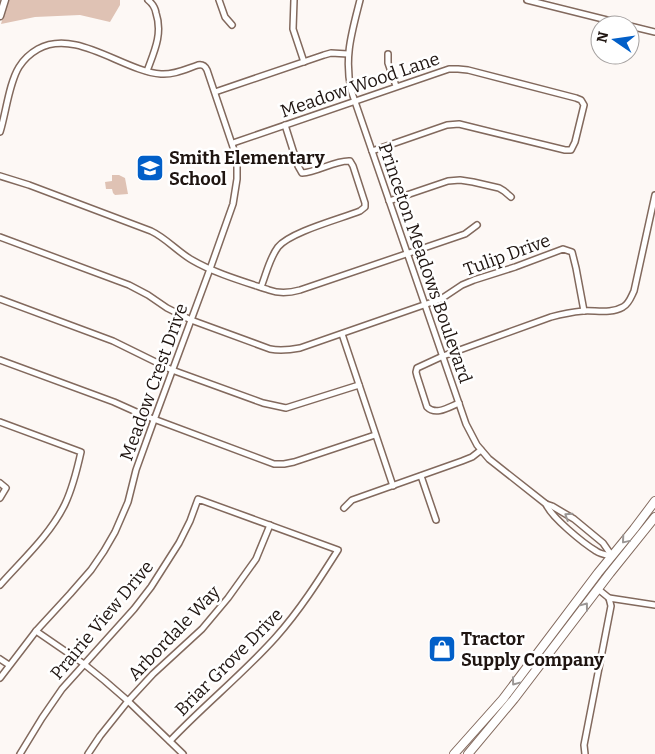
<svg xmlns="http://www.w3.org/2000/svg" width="655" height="754" viewBox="0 0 655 754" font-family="Bitter,serif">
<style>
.green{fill:#dfc2b4}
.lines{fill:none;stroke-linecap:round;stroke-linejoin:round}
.minor-casing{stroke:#82695d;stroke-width:8}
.major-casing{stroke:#82695d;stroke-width:9}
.highway-casing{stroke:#82695d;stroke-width:10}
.minor{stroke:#fff;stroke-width:5}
.major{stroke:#fff;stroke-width:6}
.highway{stroke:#fff;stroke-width:8}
.oneway{stroke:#9a9694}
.labels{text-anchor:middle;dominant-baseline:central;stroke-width:5;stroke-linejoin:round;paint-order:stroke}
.street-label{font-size:18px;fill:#1f1511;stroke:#fff}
.poi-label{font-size:18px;font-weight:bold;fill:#1f1511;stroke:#fff;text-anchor:start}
</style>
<rect width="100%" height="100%" fill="#fdf8f5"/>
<g class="green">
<polygon points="8,0 120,0 120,5 110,22 80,15 35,17 1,24"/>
<polygon points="112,175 119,175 125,178 128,194 115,195 113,193 112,189 106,189 105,182 112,181"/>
</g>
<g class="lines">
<g class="minor-casing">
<g id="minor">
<polyline points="219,0 225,17 232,25"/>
<polyline points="294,0 293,29 304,62"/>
<path d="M360,0C352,32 344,56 351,90L466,424L477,445L489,459L546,504L552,506L574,519L603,543L612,556"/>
<polyline points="527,0 627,25"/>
<polyline points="630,26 655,32"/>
<polyline points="388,54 388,63 396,86"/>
<path d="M147,71C154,52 163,34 156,13C155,7 153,4 148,0"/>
<polyline points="215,92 324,55 331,53 348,54"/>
<path d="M0,132C6,113 9,83 19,67C24,59 31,53 38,49C76,28 123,71 161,74C174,75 186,69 198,65C203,64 205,66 207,70L234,150L237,166V179L233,204L210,269L154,420L136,470L128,502L115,532L104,551L91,570L70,594L36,631L0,678"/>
<polyline points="233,143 449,69 458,69 468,70 576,98 581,100 584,105 575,142 571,150 565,150 459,124 447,125 372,151"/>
<path d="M0,176L29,185L151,231C166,238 178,252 192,260C214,273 245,282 269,290C280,294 289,293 300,290L465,234L477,225"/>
<polyline points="389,201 448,181 460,180 473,182 499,188 504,191 511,197"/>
<path d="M0,237L129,285L148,295L167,308L191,320L270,349C281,351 289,350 300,348L441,299L462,285L474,280L515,267L563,249L572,252L576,268L584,311"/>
<path d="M261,287C266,275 269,259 278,247C290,232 340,219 360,211L365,207V203L353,166L350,161C335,160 318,172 302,173L298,166L285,125"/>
<polyline points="0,299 113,341 172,370 263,403 286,408 359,385"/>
<polyline points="342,334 393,486"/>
<polyline points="0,360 114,402 143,415 274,464 284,464 294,462 375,435"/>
<path d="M459,403C449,407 436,416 427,407L417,376L416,372L417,368L443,356L551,317C562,314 572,312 583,311C595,310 611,314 623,307C629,304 631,297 634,291L655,195"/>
<path d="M0,422L81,452C77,470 73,487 65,504C50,535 23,559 0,585"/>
<polyline points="421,476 436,520"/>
<polyline points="0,483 6,488 0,498"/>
<path d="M546,504C551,517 583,543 596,551C600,554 606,555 611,556"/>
<polyline points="344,508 352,500 462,461 472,457 481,450"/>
<polyline points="609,598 655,605"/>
<polyline points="36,631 84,664 105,681 128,701 183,754"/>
<polyline points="0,659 9,665"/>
<path d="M20,754L42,718L62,689L134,609L151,587L179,543L190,521L198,499L338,550C319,580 300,610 276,637C243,674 204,705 170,741"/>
<polyline points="88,754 100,736 128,701 153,674 202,629 228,598 256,559 270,525"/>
<polyline points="585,754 584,745 611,606 609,598 598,589"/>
</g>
</g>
<g class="major-casing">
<polyline id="major" points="0,16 5,0"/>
</g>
<g class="highway-casing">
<g id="highway">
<polyline points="454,754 503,699 598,573 634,529 655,501"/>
<polyline points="468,754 514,699 610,573 655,517"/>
</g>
</g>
<use href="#minor" class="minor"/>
<use href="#major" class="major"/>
<use href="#highway" class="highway"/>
</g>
<defs><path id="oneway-chevron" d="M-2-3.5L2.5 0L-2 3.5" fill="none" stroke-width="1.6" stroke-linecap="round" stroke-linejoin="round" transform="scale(1.25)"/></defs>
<g class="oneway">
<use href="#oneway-chevron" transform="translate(568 516) rotate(-147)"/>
<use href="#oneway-chevron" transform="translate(625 540) rotate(130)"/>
<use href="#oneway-chevron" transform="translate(585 606) rotate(-53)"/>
<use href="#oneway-chevron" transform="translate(515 682) rotate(127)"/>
</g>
<defs>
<g id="school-square" transform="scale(1.4375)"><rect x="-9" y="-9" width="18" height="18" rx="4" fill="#025fc8" stroke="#fff"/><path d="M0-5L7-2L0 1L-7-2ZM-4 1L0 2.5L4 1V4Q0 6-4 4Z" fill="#fff"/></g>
<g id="shop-square" transform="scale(1.4375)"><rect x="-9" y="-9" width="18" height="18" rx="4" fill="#025fc8" stroke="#fff"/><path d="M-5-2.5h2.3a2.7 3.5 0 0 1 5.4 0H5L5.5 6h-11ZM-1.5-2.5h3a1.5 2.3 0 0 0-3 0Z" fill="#fff"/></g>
</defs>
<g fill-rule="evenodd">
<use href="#school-square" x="150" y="168"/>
<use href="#shop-square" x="442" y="649"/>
</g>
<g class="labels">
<g class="street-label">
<text transform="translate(360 85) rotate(-19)">Meadow Wood Lane</text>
<text transform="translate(507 255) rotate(-20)">Tulip Drive</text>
<text transform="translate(425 263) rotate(71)">Princeton Meadows Boulevard</text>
<text transform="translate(154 382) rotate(-70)">Meadow Crest Drive</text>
<text transform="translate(102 620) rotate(-50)">Prairie View Drive</text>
<text transform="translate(174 633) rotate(-46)">Arbordale Way</text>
<text transform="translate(229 662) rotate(-45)">Briar Grove Drive</text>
</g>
<g class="poi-label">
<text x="169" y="158">Smith Elementary<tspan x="169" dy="21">School</tspan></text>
<text x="461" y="639">Tractor<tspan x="461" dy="21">Supply Company</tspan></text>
</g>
</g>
<g transform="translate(615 40) rotate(283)"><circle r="24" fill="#ffffff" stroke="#a5a1a0"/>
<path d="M0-4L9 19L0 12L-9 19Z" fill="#025fc8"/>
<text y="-8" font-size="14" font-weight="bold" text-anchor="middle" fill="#1f1511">N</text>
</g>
</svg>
